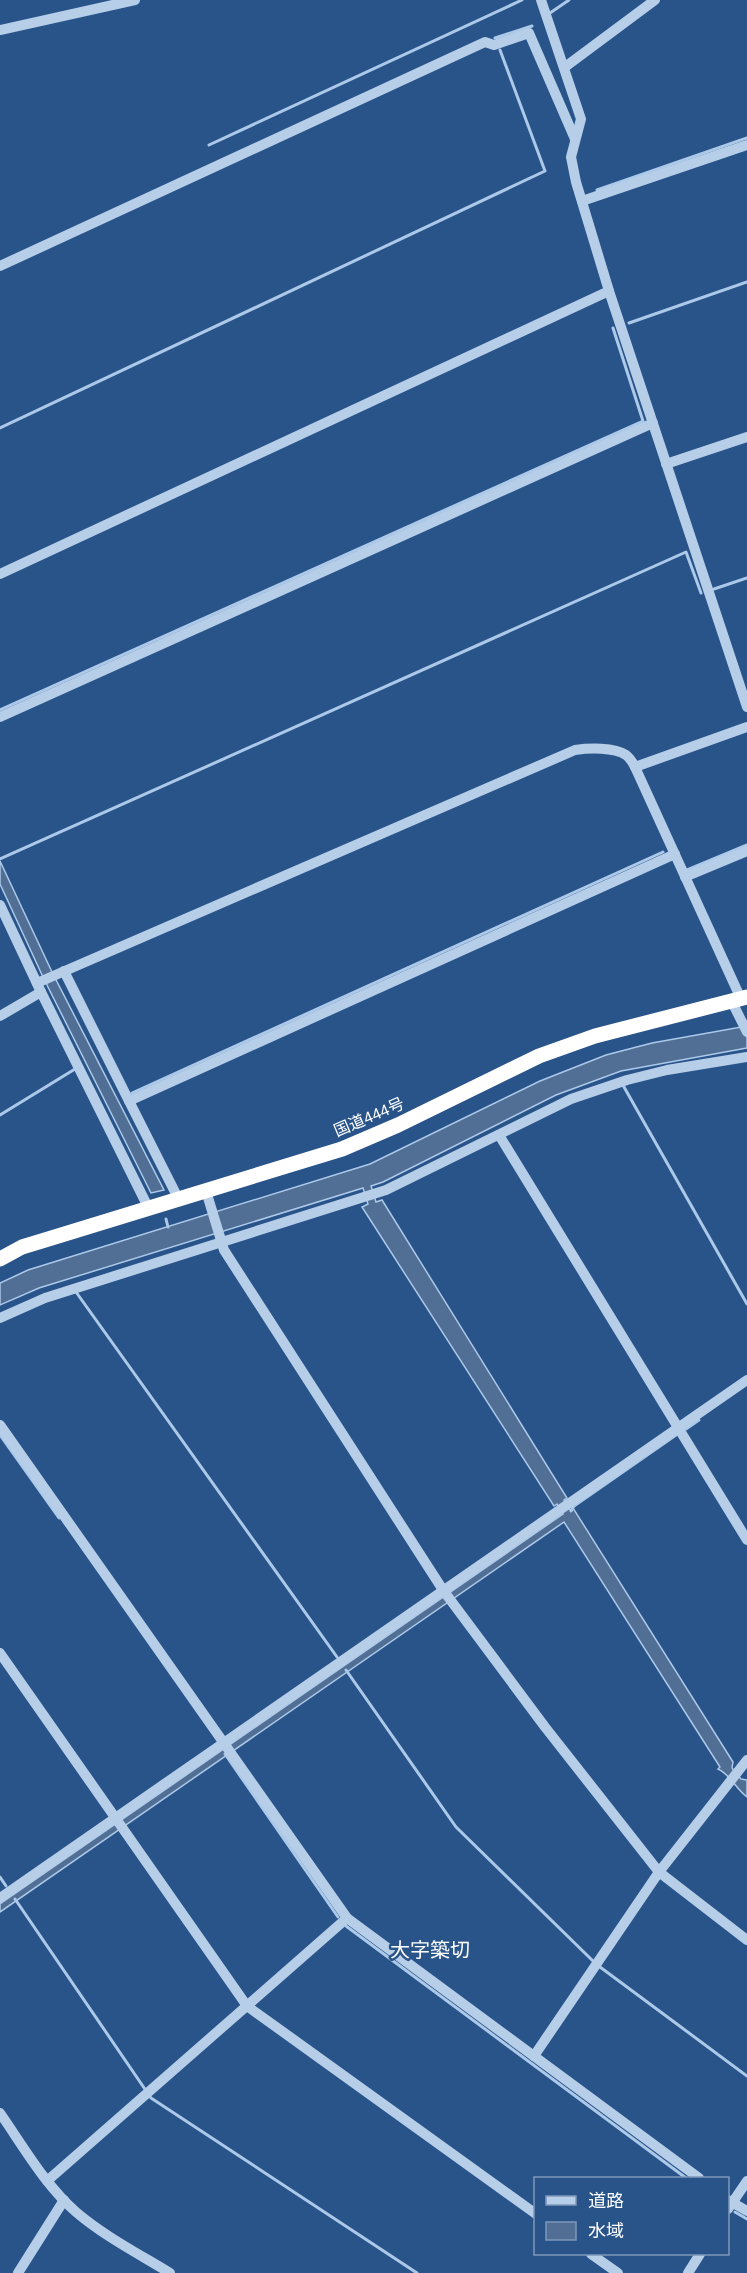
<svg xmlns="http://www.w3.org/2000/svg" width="747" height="2273" viewBox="0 0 747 2273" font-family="Arial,'Noto Sans JP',sans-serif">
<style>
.water{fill:#516e94;stroke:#acc9e9;stroke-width:1.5}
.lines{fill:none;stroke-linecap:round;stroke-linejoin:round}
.stream{stroke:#acc9e9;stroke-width:3}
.minor{stroke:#b7cee9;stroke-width:10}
.highway{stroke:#fff;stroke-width:15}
.labels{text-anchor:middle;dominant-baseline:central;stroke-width:5;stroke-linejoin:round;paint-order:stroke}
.street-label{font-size:16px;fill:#fff;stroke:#29548a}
.quarter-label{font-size:20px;fill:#fff;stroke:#29548a}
</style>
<rect width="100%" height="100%" fill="#29548a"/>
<g class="water">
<polygon points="0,861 52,972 164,1190 151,1193 43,977 0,884"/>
<path d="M747,1026V1048L621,1071L556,1095L383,1182L371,1186L376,1202L382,1200L567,1498L564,1500L570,1510L573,1508L733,1762L732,1768L741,1779L747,1780V1797C735,1788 730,1774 718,1769L720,1767L564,1522L0,1912V1904L563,1514L557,1504L554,1506L362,1207L368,1204L363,1188L39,1288L0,1305V1283L28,1270L370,1164L540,1081L606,1055L652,1043Z"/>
</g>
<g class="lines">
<g class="stream">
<polyline points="550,13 569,0"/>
<polyline points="495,38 532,26"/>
<polyline points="209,145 522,0"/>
<polyline points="597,190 747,138"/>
<polyline points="629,323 747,282"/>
<polyline points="0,428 545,171 500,50"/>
<polyline points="714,589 747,578"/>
<polyline points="0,710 643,421 613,328"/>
<polyline points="0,859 686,552 701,593"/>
<polyline points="687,870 747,845"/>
<polyline points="624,1087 747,1304"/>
<polyline points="132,1093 663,852"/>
<polyline points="0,1115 75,1069"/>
<polyline points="166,1219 168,1227"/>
<polyline points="76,1292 337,1657"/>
<polyline points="686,1429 699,1420"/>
<polyline points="0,1435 59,1518"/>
<polyline points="571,1511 574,1506 676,1435"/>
<polyline points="346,1670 456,1827 593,1961"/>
<polyline points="225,1754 338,1917"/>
<polyline points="0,1877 6,1886"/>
<polyline points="15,1899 151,2098 417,2273"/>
<polyline points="346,1926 686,2178"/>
<polyline points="600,1967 747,2076"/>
<polyline points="735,2212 747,2219"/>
</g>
<g class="minor">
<polyline points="541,0 581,119 571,157 576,182 609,291 747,707"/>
<polyline points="0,30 135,0"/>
<polyline points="565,67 655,0"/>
<polyline points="582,201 747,145"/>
<polyline points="0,266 485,42 494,45 529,33 575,139"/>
<polyline points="666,464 747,437"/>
<polyline points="0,574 609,291"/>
<polyline points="0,717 653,423"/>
<polyline points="635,767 747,727"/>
<polyline points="685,877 747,851"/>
<polyline points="0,905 41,992 148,1207"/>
<polyline points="64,971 129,1101"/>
<path d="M37,983L575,750C589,748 614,747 626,755C630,758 633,763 635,767L741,999"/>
<polyline points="732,1002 747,1032"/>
<polyline points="0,1016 41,992"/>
<polyline points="499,1135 747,1540"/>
<polyline points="206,1191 224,1250 443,1590 545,1727 659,1872 747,1940"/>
<polyline points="178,1198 129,1101 675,854"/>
<polyline points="0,1318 45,1298 386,1190 571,1099 627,1080 667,1070 747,1057"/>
<polyline points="0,1425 347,1918 699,2178"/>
<polyline points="0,1653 247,2006 536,2214"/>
<polyline points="0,1898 747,1380"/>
<polyline points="534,2056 659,1872 747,1760"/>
<path d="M0,2113C23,2146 45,2185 76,2212C104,2236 139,2254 170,2273"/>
<polyline points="47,2181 347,1918"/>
<polyline points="728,2200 747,2211"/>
<polyline points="728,2209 747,2181"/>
<polyline points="591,2254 618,2273"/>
<polyline points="18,2273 64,2200"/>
<polyline points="688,2273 700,2254"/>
</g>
<polyline class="highway" points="0,1259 22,1247 45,1240 342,1149 398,1125 539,1056 595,1036 747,997"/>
</g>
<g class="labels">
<g class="street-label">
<text transform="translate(369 1117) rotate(-23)">国道444号</text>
</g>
<g class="quarter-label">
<text x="430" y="1950">大字築切</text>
</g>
</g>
<rect x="534" y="2177" width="195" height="78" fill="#29548a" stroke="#7f98b9" stroke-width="1.5"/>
<rect x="546" y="2196" width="30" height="9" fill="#b7cee9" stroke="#7f98b9" stroke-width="1.5"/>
<text x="588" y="2207" font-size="18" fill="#ffffff">道路</text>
<rect x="546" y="2222" width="30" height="18" fill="#516e94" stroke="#7f98b9" stroke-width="1.5"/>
<text x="588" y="2237" font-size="18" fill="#ffffff">水域</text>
</svg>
